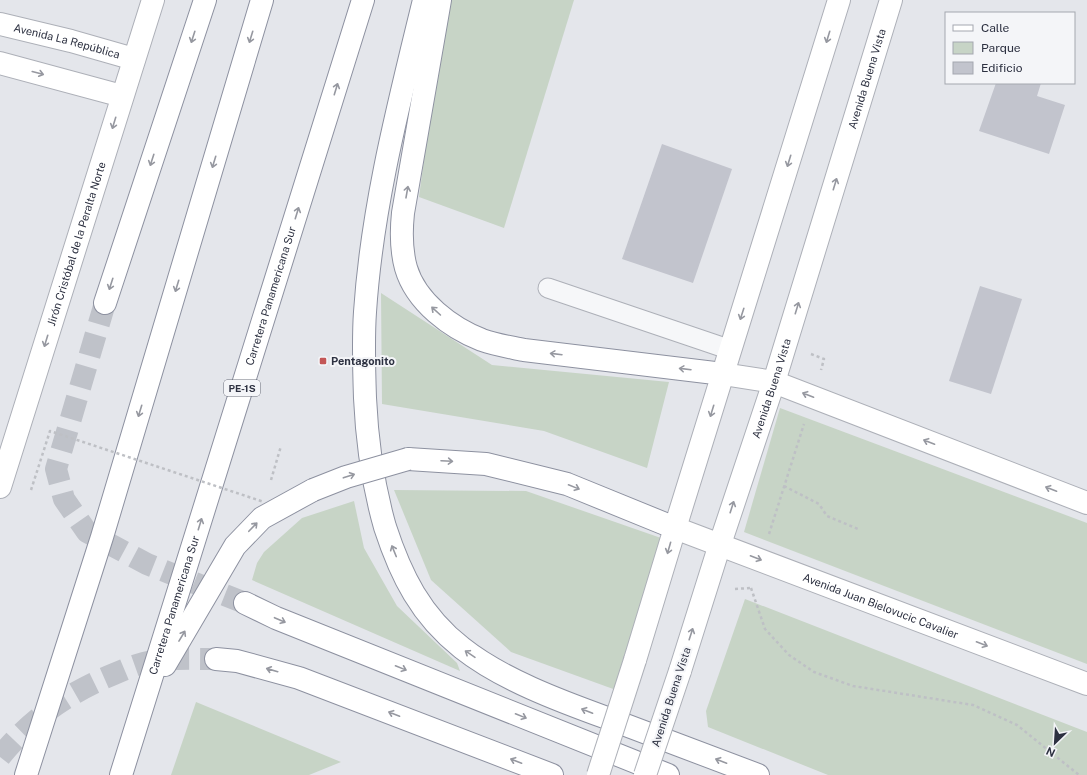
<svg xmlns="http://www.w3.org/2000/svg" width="1087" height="775" viewBox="0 0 1087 775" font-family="'Public Sans',sans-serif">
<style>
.green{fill:#c7d4c6}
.building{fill:#c2c4cd}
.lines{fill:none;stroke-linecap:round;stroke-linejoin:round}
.highway-tunnel{stroke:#bfc2c9;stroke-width:22;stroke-dasharray:22 11;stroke-linecap:butt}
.lane-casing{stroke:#adb0b8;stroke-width:21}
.secondary-casing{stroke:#adb0b8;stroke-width:24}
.highway-casing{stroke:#8d91a0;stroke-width:24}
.path{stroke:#bec0c5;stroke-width:2.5;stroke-dasharray:3 3;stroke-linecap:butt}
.lane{stroke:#f6f7f9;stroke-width:19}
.secondary{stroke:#fff;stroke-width:22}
.highway{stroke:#fff;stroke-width:22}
.secondary-bridge-casing{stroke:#adb0b8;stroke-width:24;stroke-linecap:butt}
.highway-bridge-casing{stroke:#8d91a0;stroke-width:24;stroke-linecap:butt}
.path-bridge{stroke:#bec0c5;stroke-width:2.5;stroke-dasharray:3 3;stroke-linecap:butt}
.secondary-bridge{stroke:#fff;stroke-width:22}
.highway-bridge{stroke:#fff;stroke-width:22}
.oneway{stroke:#9698a0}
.poi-dot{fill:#c35656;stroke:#f4f5f8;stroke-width:1.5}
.labels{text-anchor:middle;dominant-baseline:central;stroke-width:4;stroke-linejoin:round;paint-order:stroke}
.shield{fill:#f4f5f8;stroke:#696c78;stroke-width:1}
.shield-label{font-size:10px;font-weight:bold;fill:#2d3141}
.street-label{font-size:11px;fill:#2d3141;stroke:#f4f5f8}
.poi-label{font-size:11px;font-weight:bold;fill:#2d3141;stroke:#f4f5f8;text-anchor:start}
</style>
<rect width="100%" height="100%" fill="#e4e6eb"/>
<g class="green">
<polygon points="448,0 574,0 504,228 419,197 430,114"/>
<polygon points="381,293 492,365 669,382 647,468 544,431 382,404"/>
<polygon points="780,408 1087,523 1087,664 744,532"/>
<polygon points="394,490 526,491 661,538 616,690 511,652 431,580"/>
<polygon points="354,501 364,548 397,606 457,663 460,671 252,580 257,563 264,552 302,518"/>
<polygon points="745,599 1087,732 1087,775 828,775 708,727 706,711"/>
<polygon points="196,702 341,762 309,775 171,775"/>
</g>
<g class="building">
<polygon points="996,83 1041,83 1037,96 1065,105 1049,154 979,131"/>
<polygon points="662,144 732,169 693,283 622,259"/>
<polygon points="980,286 1022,299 991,394 949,381"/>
</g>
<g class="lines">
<g class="highway-tunnel">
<polyline points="105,303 56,469 64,499 87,532 147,564 245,603"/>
<path d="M0,757C30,719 70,692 114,674C126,669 139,663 152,661C170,658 197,659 216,659"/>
</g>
<g class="lane-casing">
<polyline id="lane" points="548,288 731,350"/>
</g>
<g class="secondary-casing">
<g id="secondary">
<path id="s1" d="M0,24L71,41L134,59"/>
<polyline points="0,63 122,96"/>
<polyline points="723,374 774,382 1087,503"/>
<path id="s2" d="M0,487L153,0"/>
<path id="s3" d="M675,528L1087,684"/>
<polyline points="635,660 675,528 839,0"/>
<path id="s4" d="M680,671L720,544L774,382L891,0"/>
</g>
</g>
<g class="highway-casing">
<g id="highway">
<path d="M424,0C399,103 372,206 365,312C363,340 364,369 365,398C367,441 373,485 385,527C401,576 421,616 462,648C501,679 560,701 607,718C657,737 708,756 758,775"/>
<path d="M440,0L403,213C401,232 401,250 406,268C416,302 451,328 482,340C496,345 510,347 524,350L723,374"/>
<polyline points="105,303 205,0"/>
<polyline points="408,459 486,464 567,484 675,528"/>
<polyline points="245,603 276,618 668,775"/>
<polyline points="216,659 237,661 299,678 552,775"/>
<polyline points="165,665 235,546 262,518 313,490"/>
<polyline points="26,775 102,537 262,0"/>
<path id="s5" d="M121,775L363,0"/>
</g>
</g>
<g class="path">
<polyline points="811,354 824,359 821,370"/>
<polyline points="271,480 281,446"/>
<polyline points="784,486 819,504 827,516 858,529"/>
<polyline points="769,534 804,424"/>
<polyline points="751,588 765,629 789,655 814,672 853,686 973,705 1017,725 1079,775"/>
<polyline points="735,589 750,588"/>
</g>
<use href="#lane" class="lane"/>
<use href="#secondary" class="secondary"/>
<use href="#highway" class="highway"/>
<g class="secondary-bridge-casing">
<g id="secondary-bridge">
<polyline points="598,775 635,660"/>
<polyline points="645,775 680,671"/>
</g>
</g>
<g class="highway-bridge-casing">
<polyline id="highway-bridge" points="313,490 346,477 408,459"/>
</g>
<polyline class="path-bridge" points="31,490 50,431 264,502"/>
<use href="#secondary-bridge" class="secondary-bridge"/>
<use href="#highway-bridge" class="highway-bridge"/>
</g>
<defs><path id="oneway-shaft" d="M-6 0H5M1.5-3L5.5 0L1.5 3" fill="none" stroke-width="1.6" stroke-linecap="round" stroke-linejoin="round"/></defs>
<g class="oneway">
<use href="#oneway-shaft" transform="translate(193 37) rotate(108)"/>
<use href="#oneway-shaft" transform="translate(251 37) rotate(107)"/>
<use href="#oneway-shaft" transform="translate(828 37) rotate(107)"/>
<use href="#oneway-shaft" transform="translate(38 73) rotate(15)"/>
<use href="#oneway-shaft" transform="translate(336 89) rotate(-73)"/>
<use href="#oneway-shaft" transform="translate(114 123) rotate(107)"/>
<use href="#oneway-shaft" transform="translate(152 160) rotate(108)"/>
<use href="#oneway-shaft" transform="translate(789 161) rotate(107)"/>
<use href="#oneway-shaft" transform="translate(214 162) rotate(107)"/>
<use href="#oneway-shaft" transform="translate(835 184) rotate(-73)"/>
<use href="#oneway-shaft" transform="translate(407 192) rotate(-80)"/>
<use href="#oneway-shaft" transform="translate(297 213) rotate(-73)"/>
<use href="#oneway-shaft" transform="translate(111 284) rotate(108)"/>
<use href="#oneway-shaft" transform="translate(177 286) rotate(107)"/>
<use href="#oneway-shaft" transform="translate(797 308) rotate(-73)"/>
<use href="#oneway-shaft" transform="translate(436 311) rotate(-138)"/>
<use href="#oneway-shaft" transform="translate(742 314) rotate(108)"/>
<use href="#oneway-shaft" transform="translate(46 341) rotate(107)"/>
<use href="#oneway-shaft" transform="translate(556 354) rotate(-173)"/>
<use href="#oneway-shaft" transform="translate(685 369) rotate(-173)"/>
<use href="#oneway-shaft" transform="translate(808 395) rotate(-159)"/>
<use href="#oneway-shaft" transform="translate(140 411) rotate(107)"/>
<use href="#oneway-shaft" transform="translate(712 411) rotate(107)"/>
<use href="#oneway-shaft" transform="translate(929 442) rotate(-159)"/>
<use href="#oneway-shaft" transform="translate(447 461) rotate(3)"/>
<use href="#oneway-shaft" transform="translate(349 476) rotate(-18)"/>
<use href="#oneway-shaft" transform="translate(574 487) rotate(22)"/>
<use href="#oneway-shaft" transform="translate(1051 489) rotate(-159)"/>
<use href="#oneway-shaft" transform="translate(732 507) rotate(-72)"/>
<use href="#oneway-shaft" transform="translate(200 524) rotate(-73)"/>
<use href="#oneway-shaft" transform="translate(253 527) rotate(-46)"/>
<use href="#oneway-shaft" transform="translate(669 548) rotate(106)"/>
<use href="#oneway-shaft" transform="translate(394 551) rotate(-112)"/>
<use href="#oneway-shaft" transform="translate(756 558) rotate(21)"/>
<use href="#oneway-shaft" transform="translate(280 620) rotate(23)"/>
<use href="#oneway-shaft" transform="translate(691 634) rotate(-72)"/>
<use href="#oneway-shaft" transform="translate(182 636) rotate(-59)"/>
<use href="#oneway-shaft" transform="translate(982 644) rotate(21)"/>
<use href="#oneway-shaft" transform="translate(470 654) rotate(-146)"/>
<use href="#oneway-shaft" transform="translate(401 668) rotate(22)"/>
<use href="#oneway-shaft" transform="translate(272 670) rotate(-164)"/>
<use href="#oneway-shaft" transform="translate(587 711) rotate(-159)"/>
<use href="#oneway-shaft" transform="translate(394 714) rotate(-159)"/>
<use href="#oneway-shaft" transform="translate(521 716) rotate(22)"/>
<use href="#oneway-shaft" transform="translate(516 761) rotate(-159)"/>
<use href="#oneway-shaft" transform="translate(721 761) rotate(-159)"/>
</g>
<rect class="poi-dot" x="319" y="357" width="8" height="8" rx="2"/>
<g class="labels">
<rect class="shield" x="224" y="380" width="36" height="16" rx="3"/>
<g class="shield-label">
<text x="242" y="388">PE-1S</text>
</g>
<g class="street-label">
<text stroke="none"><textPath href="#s1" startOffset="69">Avenida La República</textPath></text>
<text stroke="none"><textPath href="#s4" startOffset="621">Avenida Buena Vista</textPath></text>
<text stroke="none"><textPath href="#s2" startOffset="255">Jirón Cristóbal de la Peralta Norte</textPath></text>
<text stroke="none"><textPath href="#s5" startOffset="502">Carretera Panamericana Sur</textPath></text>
<text stroke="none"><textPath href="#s4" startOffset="297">Avenida Buena Vista</textPath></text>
<text stroke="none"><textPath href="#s5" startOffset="178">Carretera Panamericana Sur</textPath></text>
<text stroke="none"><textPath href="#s3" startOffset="220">Avenida Juan Bielovucic Cavalier</textPath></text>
<text transform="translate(671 697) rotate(-72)">Avenida Buena Vista</text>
</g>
<g class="poi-label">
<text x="331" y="361">Pentagonito</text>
</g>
</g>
<rect x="945" y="12" width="130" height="72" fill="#f4f5f8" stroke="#a4a7af"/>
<rect x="953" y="25" width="20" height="6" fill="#ffffff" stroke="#a4a7af"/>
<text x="981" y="32" font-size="12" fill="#2d3141">Calle</text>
<rect x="953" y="42" width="20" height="12" fill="#c7d4c6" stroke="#a4a7af"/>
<text x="981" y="52" font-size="12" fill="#2d3141">Parque</text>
<rect x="953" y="62" width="20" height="12" fill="#c2c4cd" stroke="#a4a7af"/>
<text x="981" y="72" font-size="12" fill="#2d3141">Edificio</text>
<g transform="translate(1055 743) rotate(205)" stroke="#f4f5f8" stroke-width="3" paint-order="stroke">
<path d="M0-3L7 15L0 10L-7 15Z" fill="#2d3141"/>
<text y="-6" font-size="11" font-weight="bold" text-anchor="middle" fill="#2d3141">N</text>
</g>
</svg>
